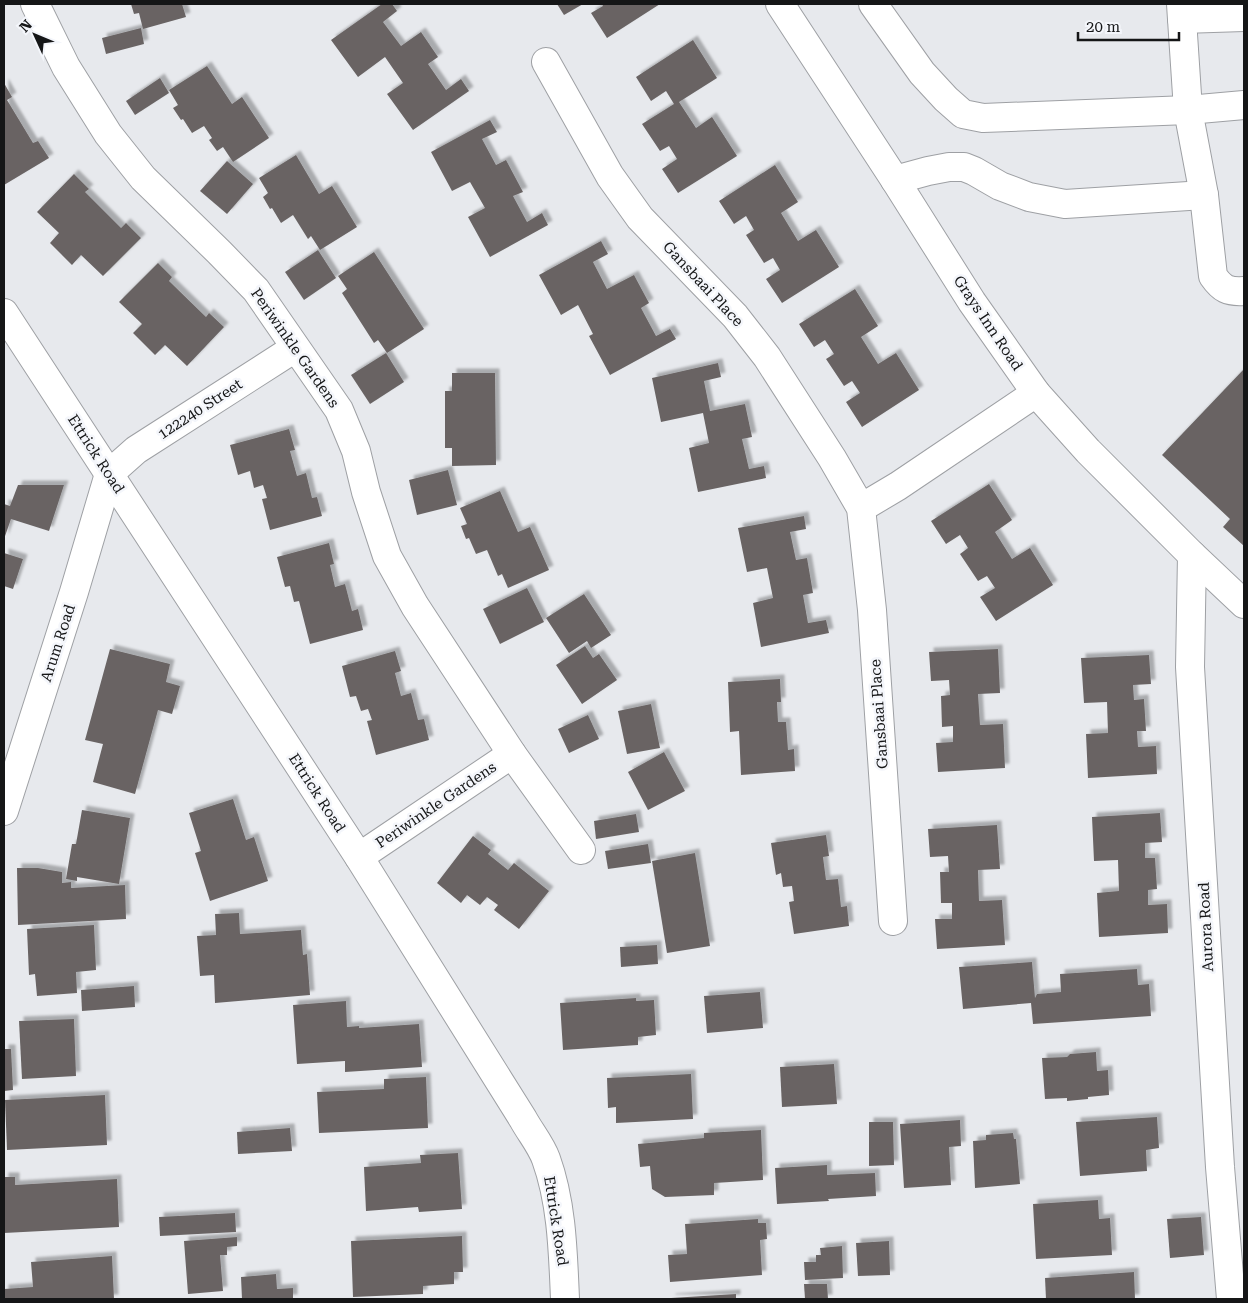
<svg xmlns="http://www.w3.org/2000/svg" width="1248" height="1303" viewBox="0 0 1248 1303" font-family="'Roboto Serif',serif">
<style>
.building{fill:#696464;filter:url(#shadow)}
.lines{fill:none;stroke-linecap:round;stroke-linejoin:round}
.minor-casing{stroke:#9ea0a4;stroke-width:30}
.minor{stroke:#fff;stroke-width:28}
.labels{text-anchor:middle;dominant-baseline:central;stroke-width:5;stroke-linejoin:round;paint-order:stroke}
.street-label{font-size:15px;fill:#151617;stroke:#f4f6fb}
</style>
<defs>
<filter id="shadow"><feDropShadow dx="4.5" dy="-4.5" stdDeviation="1" flood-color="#0004"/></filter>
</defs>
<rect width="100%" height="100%" fill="#e7e9ed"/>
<g class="building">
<polygon points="131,4 182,4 186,17 143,29 139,13 134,14"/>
<polygon points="382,4 392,4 397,11 383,22 401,46 421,32 438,57 428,64 446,90 461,79 469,91 413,130 387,94 403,83 385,57 358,77 331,40"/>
<polygon points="557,4 583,4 564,15"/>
<polygon points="602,4 660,4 607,38 591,13 603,6"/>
<polygon points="141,28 144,44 106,54 102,38"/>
<polygon points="693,40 717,78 679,102 696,128 712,117 737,156 678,193 662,169 677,159 669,146 660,151 642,124 674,104 666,91 651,101 636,77"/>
<polygon points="207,66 232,104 242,97 269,138 233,162 223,147 217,151 209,140 212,138 204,126 192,133 183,119 181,120 173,108 178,105 169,90"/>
<polygon points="160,78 169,93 135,115 126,101"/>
<polygon points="4,83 12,97 7,100 33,143 38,141 49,158 4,185"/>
<polygon points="490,120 497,132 482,139 496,165 506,160 523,192 513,196 527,222 542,213 548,225 490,257 468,217 485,208 470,182 452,191 431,152"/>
<polygon points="296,155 319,194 332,186 357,227 320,250 311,236 308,239 293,215 281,223 272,208 270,209 263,197 268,193 259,178"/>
<polygon points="227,161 253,184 227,214 200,191"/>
<polygon points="775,165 798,202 781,213 798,241 816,230 839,267 782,303 766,279 780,270 773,258 764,263 746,235 754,230 746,216 734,224 719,201"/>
<polygon points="74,174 89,189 85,192 121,228 126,223 141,238 103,276 81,255 72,265 50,243 59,233 37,212"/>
<polygon points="601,241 608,254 593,262 607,289 634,275 649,303 641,308 656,336 670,329 676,339 610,375 589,336 593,334 578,305 561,315 539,275"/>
<polygon points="318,250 336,278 304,300 285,272"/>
<polygon points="374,252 424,329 387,353 378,340 374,343 342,293 347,289 338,276"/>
<polygon points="158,263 172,277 169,281 206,317 209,313 224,327 187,366 165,345 155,355 133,333 142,324 119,302"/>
<polygon points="855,289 878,326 861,337 878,364 896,353 919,390 862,427 846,402 860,393 852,381 844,386 826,359 834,354 825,340 814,347 799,324"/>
<polygon points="386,353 404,382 370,404 351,375"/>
<polygon points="718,363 721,377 704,381 710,411 745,404 752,437 742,439 749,469 764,466 766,478 698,492 689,448 709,443 703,413 661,422 652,378"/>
<polygon points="1244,369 1244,546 1223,527 1230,519 1162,455"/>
<polygon points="452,373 495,373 496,465 452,466 452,448 445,448 445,391 452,391"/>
<polygon points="289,429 295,450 290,451 297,476 306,473 312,498 317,497 322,516 270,530 262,499 267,498 263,485 254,488 250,471 238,475 230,445"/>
<polygon points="448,470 457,505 417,515 409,480"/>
<polygon points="989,484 1012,520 995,532 1012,559 1030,548 1053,585 996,621 980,597 995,588 987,576 978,581 960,554 968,548 960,535 946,544 931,521"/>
<polygon points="18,485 64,485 49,531 11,519 4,539 4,504 10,506"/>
<polygon points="500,491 518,532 530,527 549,570 508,588 502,574 498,576 487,550 476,554 469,538 466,539 461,526 467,524 460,508"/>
<polygon points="804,516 806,529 790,532 796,560 807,558 813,593 803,595 808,623 826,620 829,633 761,647 753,603 773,598 767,568 747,572 738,528"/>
<polygon points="329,543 334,564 330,565 335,587 345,584 352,611 358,609 363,630 310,644 299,601 294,602 290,586 285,587 277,557"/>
<polygon points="4,553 23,559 13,589 4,586"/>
<polygon points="527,588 544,622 500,644 483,609"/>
<polygon points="584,594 611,635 591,648 587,641 569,653 546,618"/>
<polygon points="585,646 593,658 599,654 617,680 582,704 556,665"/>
<polygon points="110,649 170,664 166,682 180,686 172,714 158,710 135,794 93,782 103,744 85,740"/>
<polygon points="998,649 1000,693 978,694 980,725 1003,724 1005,768 938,772 936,743 953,742 953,726 942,727 941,696 950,695 949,680 931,681 929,652"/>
<polygon points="395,651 401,671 395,673 401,696 411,693 418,720 424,719 429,740 376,755 367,721 372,720 368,709 361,711 356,696 350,697 342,666"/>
<polygon points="1149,655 1151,684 1133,685 1134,700 1144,699 1146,731 1137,731 1138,747 1156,746 1157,774 1088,778 1086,734 1108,733 1107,702 1084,703 1081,658"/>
<polygon points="780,679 781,702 777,702 778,722 786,722 788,750 794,749 795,771 741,775 739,731 730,732 728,682"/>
<polygon points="651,704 660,748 627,754 618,711"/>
<polygon points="588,715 599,739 569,753 558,729"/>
<polygon points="664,752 685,791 648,810 628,772"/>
<polygon points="233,799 246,840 254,837 268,881 210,901 195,853 201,851 189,813"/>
<polygon points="82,810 130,818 119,884 77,877 77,881 66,879 72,844 76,844"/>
<polygon points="1160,813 1162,842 1145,843 1145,858 1155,858 1157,889 1148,890 1148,905 1167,904 1168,933 1099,937 1097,893 1119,891 1118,860 1094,861 1092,817"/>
<polygon points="636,814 639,832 596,839 594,821"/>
<polygon points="997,825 1000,869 978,870 979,901 1002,900 1005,945 937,949 935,919 952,919 952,903 941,903 940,872 949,872 948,856 930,857 928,829"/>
<polygon points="826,835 829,856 823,857 826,880 838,879 841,907 847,906 849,926 794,934 789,902 794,901 792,886 783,887 781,873 776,875 771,843"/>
<polygon points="473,836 491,850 488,854 508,870 514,863 549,891 519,929 494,910 498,905 487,897 480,905 467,895 461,903 437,883"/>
<polygon points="648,844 651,863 608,869 605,851"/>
<polygon points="695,853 710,946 667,953 652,861"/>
<polygon points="17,868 38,868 62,872 62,883 71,882 71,888 125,885 126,919 18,925"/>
<polygon points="239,913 240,934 301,930 303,955 307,954 310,995 215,1003 214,975 200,976 197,936 216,935 215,914"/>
<polygon points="94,925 96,970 76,972 77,993 37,996 35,974 29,975 27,929"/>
<polygon points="657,945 658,964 621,967 620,947"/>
<polygon points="1032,962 1035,998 1037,994 1061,992 1060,974 1137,969 1138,985 1149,984 1151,1016 1033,1024 1031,1003 963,1009 959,967"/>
<polygon points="134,986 135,1007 82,1011 81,990"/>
<polygon points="760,992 763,1028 707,1033 704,996"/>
<polygon points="636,998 636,1001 654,1000 656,1035 638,1037 638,1045 563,1050 560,1003"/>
<polygon points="346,1001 347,1027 359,1026 359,1028 419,1024 422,1067 345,1072 345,1061 297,1064 293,1005"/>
<polygon points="74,1019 76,1076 22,1079 19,1021"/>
<polygon points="4,1049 11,1049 13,1090 4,1091"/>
<polygon points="1096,1052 1097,1071 1108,1070 1109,1095 1088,1097 1088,1099 1067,1101 1067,1098 1045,1099 1042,1058 1067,1057 1070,1054"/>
<polygon points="834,1064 837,1104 782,1107 780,1067"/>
<polygon points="691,1074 693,1119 616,1123 616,1107 608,1108 607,1078"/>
<polygon points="426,1077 428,1128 319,1133 317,1092 384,1089 384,1079"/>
<polygon points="105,1095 107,1145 7,1150 5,1100"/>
<polygon points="1157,1117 1159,1148 1146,1150 1147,1171 1080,1176 1076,1122"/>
<polygon points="960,1120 961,1146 949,1147 951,1185 904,1188 900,1124"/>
<polygon points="869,1122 893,1122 894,1165 869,1166"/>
<polygon points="290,1128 292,1151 238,1154 237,1132"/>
<polygon points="761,1130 763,1180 714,1183 714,1195 665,1197 652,1189 650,1166 640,1167 638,1144 704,1138 704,1133"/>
<polygon points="1013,1133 1014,1139 1016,1139 1020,1184 975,1188 973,1141 986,1140 986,1135"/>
<polygon points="458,1153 462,1209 419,1212 418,1207 366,1211 364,1167 421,1163 420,1155"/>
<polygon points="827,1165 827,1175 875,1173 876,1196 828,1199 829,1201 777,1204 775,1168"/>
<polygon points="4,1177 15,1177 15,1185 117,1179 119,1227 4,1233"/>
<polygon points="1098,1200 1099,1219 1110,1218 1112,1255 1036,1259 1033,1204"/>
<polygon points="235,1213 236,1232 160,1236 159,1217"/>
<polygon points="1201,1217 1204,1255 1170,1258 1167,1219"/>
<polygon points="758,1219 758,1223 766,1223 767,1239 760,1240 762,1275 670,1282 668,1255 687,1254 685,1224"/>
<polygon points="462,1236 463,1272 454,1272 454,1284 423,1286 423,1294 353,1297 351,1241"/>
<polygon points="237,1237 237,1246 227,1247 227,1255 220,1255 223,1291 188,1294 184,1241"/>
<polygon points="889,1241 890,1275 858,1276 856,1243"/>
<polygon points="842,1246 843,1278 805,1280 804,1262 816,1262 816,1255 821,1255 820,1248"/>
<polygon points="112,1256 114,1299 4,1299 4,1289 33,1287 31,1262"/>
<polygon points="1134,1272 1135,1299 1046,1299 1045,1278"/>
<polygon points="276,1274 277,1289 293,1288 293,1299 242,1299 241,1277"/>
<polygon points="804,1284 827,1284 828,1299 805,1299"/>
<polygon points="736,1294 736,1299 671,1299 671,1298"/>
</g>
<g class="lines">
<g class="minor-casing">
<g id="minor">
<polyline points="35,4 66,67 108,134 143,178 219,252 256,290 339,410 356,451 366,492 387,556 415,606 512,754 581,850"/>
<polyline points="780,4 895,180 972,302 1036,393 1088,451 1192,555 1244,604"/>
<polyline points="873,4 922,73 946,99 963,114 983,118 1188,110 1244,105"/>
<path d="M1181,4L1188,110L1204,195L1213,276C1222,289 1228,292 1244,291"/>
<polyline points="1182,19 1244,17"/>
<polyline points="546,62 610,176 640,218 735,316 767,357 832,458 861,508 872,610 893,921"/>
<polyline points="895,180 928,171 949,167 964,167 974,171 1000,186 1029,197 1065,204 1204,195"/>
<path d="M4,313L359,857L523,1119C530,1132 541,1145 546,1159C562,1203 563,1253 565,1299"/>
<polyline points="861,508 898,486 1036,393"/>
<polyline points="1192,555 1190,667 1220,1167 1231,1299"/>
<polyline points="4,811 74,592 109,474 136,450 295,348"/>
<polyline points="359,857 512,754"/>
</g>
</g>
<use href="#minor" class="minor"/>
</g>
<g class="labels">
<g class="street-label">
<text transform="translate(703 284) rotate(47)">Gansbaai Place</text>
<text transform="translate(988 323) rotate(56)">Grays Inn Road</text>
<text transform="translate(295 348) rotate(55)">Periwinkle Gardens</text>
<text transform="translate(200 409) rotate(-33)">122240 Street</text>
<text transform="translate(96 454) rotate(57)">Ettrick Road</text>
<text transform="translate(58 643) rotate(-72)">Arum Road</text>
<text transform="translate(879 714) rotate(-94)">Gansbaai Place</text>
<text transform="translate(317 793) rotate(57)">Ettrick Road</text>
<text transform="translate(436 805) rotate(-34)">Periwinkle Gardens</text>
<text transform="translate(1206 927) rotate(-93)">Aurora Road</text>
<text transform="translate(556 1221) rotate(81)">Ettrick Road</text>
</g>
</g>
<rect width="1248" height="1303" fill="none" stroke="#151617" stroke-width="10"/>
<g transform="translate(35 35) rotate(314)" stroke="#f4f6fb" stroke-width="4" paint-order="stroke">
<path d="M0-4L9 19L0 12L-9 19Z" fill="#151617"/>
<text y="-8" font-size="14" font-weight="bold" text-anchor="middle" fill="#151617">N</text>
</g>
<path d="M1078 32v8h101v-8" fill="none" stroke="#151617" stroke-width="2.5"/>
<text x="1086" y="32" font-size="15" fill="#151617" stroke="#f4f6fb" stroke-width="4" paint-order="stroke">20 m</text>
</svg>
